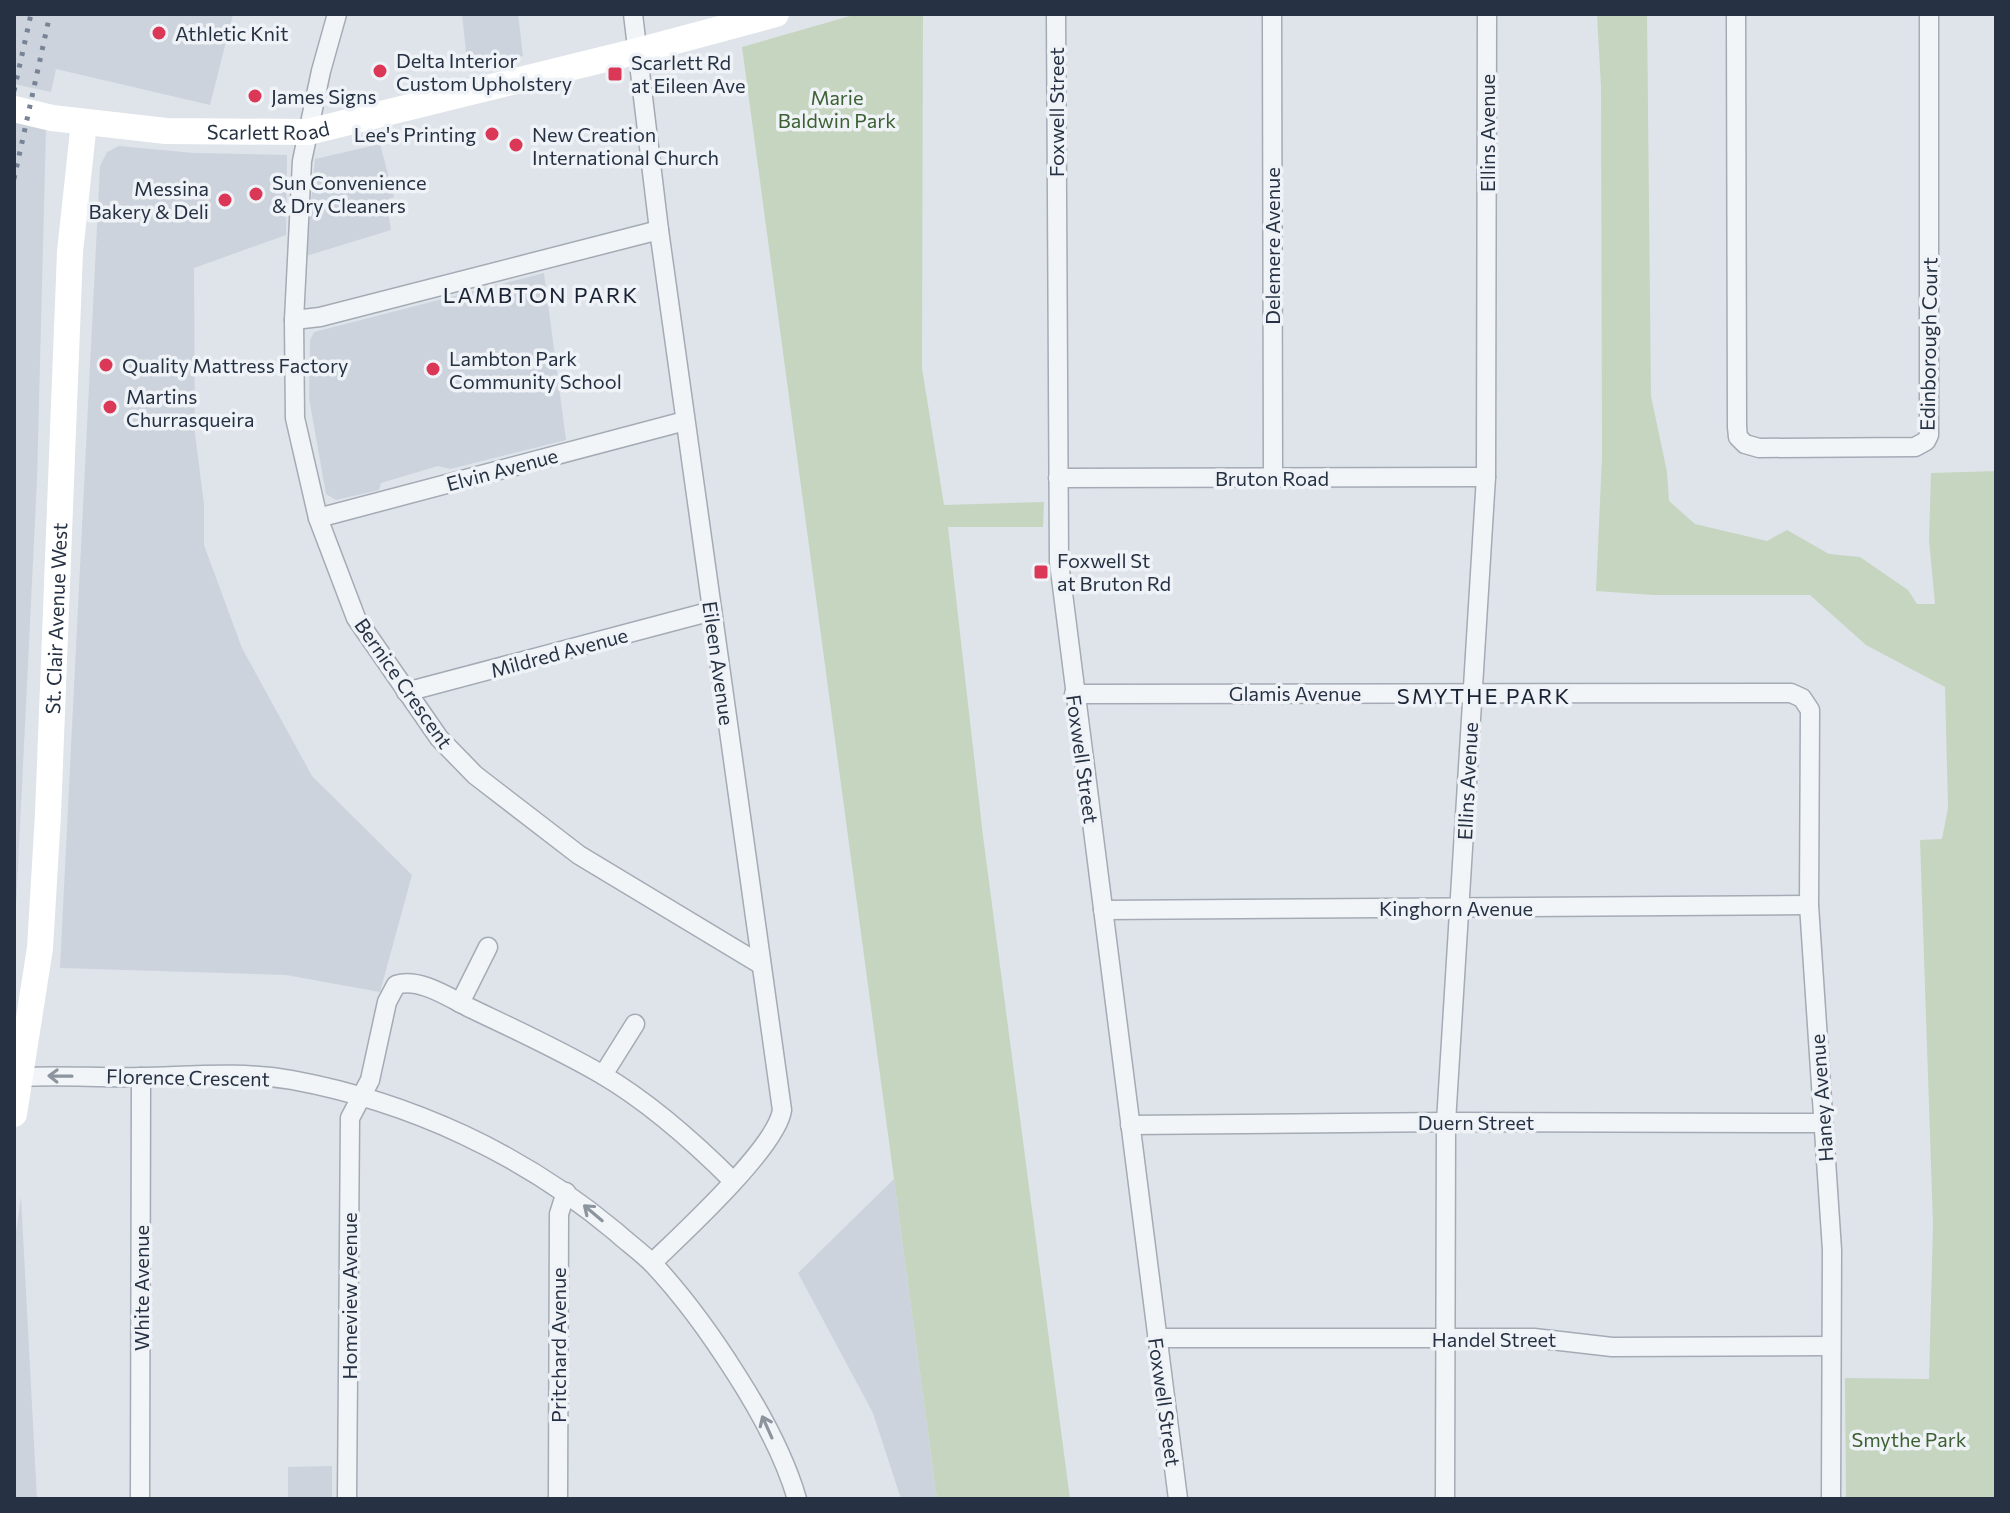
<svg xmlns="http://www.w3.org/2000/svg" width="2010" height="1513" viewBox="0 0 2010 1513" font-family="Commissioner,sans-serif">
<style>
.built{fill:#cdd3dc}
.green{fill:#c6d5c0}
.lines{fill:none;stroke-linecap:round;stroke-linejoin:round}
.minor-casing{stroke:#a4abb5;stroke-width:21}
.minor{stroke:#f2f5f8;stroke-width:18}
.secondary{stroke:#fff;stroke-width:26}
.rail{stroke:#778495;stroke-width:5;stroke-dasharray:4 8;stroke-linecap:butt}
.oneway{stroke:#8c949e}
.poi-dot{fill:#db3857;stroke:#eff3f7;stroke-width:3}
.labels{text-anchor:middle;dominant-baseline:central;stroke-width:7;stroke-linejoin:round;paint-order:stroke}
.poi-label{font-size:20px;fill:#263243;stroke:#eff3f7;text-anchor:start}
.park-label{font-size:20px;fill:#3d6032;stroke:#eff3f7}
.street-label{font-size:20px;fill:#263243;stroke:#eff3f7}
.neighbourhood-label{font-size:22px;letter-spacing:2px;fill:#192333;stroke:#eff3f7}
</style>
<rect width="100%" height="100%" fill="#dfe4ea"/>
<g class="built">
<polygon points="15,14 233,14 210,105 56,69 51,92 14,84"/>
<polygon points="462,14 518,14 523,56 468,71"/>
<polygon points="14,121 46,129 37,480 14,949"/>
<polygon points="380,144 394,197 386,200 391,230 306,256 315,159"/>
<polygon points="119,146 194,153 287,155 286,235 194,268 195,434 204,504 204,545 242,648 312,776 412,875 380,992 286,975 60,968 100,166 107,152"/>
<polygon points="544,273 566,440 450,469 438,466 381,483 379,490 336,500 326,494 309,398 310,340 314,332"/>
<polygon points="894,1179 937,1499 901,1499 873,1413 798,1273"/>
<polygon points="21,1197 37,1499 14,1499 14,1245"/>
<polygon points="332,1466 332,1499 288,1499 288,1467"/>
</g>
<g class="green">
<polygon points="857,14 923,14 922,368 944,505 1044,502 1043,527 948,527 983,836 1070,1499 937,1499 742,47"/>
<polygon points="1647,14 1651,396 1667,472 1669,501 1695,524 1767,541 1787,530 1829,554 1860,557 1908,590 1917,604 1935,604 1929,540 1931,473 1996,471 1996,1499 1846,1499 1845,1378 1929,1379 1933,1224 1920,840 1942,839 1948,808 1945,687 1866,645 1810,595 1653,595 1596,591 1602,457 1601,87 1597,15"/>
</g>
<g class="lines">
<g class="minor-casing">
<g id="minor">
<polyline points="337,14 321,71 302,161 294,320 295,418 318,518 356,618 439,738 475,775 579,855 760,964"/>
<path d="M633,14L659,230L782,1110C777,1147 682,1234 652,1263"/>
<polyline points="1056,14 1059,562 1178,1499"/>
<polyline points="1272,14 1273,478"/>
<polyline points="1736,14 1737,427 1738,437 1745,444 1759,448 1915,447 1926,441 1929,435 1929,14"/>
<polyline points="294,320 320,317 659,230"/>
<polyline points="1058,478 1486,477"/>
<polyline points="318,518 685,421"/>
<polyline points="406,692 712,611"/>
<polyline points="1074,694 1791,693 1802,698 1810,710 1809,905 1832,1250 1831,1499"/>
<polyline points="1103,910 1809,905"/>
<polyline points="460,1003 488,947"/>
<polyline points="603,1075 635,1024"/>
<path d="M20,1077C61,1075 101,1078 141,1077C192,1076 241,1071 292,1080C411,1102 523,1154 616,1232C628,1243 641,1252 653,1264C684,1297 712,1336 736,1374C761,1413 784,1455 797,1499"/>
<polyline points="1130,1125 1446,1122 1822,1123"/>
<polyline points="1157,1338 1534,1338 1612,1347 1830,1346"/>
<polyline points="140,1499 141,1077"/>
<path d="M347,1499L350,1118L370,1080L387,1002L396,985C419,977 450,998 470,1008C514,1029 558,1049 601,1074C649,1102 693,1141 733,1181"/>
<polyline points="558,1499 559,1214 566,1192"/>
<polyline points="1445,1499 1446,1122 1486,477 1487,14"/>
</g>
</g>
<use href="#minor" class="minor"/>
<g class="secondary">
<path id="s1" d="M14,109L52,118L166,131L308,132L638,51L776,14"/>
<path id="s2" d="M14,1114L40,948L48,814L70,252L84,122"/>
</g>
<g class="rail">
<polyline points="14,91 31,14"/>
<polyline points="14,179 50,14"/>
</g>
</g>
<defs><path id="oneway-shaft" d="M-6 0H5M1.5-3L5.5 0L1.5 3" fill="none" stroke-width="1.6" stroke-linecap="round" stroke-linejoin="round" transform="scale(2)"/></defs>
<g class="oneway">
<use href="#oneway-shaft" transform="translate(60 1076) rotate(-179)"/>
<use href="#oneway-shaft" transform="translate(593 1213) rotate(-140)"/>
<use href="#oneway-shaft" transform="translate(767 1427) rotate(-114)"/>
</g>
<g class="poi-dot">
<circle cx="159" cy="33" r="8"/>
<circle cx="380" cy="71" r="8"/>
<rect x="607" y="66" width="16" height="16" rx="4"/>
<circle cx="255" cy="96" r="8"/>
<circle cx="492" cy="134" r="8"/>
<circle cx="516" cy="145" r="8"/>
<circle cx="256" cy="194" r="8"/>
<circle cx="225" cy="200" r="8"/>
<circle cx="106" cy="365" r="8"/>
<circle cx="433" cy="369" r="8"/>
<circle cx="110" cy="407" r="8"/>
<rect x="1033" y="564" width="16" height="16" rx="4"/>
</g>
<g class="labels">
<g class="poi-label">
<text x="175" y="33">Athletic Knit</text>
<text x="396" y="60">Delta Interior<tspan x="396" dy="23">Custom Upholstery</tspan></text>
<text x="631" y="62">Scarlett Rd<tspan x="631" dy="23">at Eileen Ave</tspan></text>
<text x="271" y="96">James Signs</text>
<text x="476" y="134" text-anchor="end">Lee's Printing</text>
<text x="532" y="134">New Creation<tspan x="532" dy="23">International Church</tspan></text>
<text x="272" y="182">Sun Convenience<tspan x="272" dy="23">&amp; Dry Cleaners</tspan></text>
<text x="209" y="188" text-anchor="end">Messina<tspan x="209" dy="23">Bakery &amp; Deli</tspan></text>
<text x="449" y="358">Lambton Park<tspan x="449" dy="23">Community School</tspan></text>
<text x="122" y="365">Quality Mattress Factory</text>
<text x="126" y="396">Martins<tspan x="126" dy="23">Churrasqueira</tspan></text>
<text x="1057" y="560">Foxwell St<tspan x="1057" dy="23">at Bruton Rd</tspan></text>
</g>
<g class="park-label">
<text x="837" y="97">Marie<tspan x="837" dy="23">Baldwin Park</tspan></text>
<text x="1909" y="1439">Smythe Park</text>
</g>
<g class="street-label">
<text transform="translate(1056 112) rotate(-90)">Foxwell Street</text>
<text stroke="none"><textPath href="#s1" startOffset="256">Scarlett Road</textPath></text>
<text transform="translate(1487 133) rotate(-90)">Ellins Avenue</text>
<text transform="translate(1272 246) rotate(-90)">Delemere Avenue</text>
<text transform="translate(1928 344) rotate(-89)">Edinborough Court</text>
<text transform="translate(502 469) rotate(-15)">Elvin Avenue</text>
<text x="1272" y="478">Bruton Road</text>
<text stroke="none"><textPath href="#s2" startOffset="498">St. Clair Avenue West</textPath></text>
<text transform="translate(559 652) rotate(-15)">Mildred Avenue</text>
<text transform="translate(719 663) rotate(82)">Eileen Avenue</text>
<text transform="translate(404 683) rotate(55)">Bernice Crescent</text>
<text x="1295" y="693">Glamis Avenue</text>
<text transform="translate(1083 759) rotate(82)">Foxwell Street</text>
<text transform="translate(1467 781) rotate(-87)">Ellins Avenue</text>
<text x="1456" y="908">Kinghorn Avenue</text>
<text transform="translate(188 1077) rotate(1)">Florence Crescent</text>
<text transform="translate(1821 1098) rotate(-94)">Haney Avenue</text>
<text x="1476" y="1122">Duern Street</text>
<text transform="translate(141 1288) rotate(-90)">White Avenue</text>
<text transform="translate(349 1296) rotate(-90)">Homeview Avenue</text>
<text x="1494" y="1339">Handel Street</text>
<text transform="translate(558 1345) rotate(-90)">Pritchard Avenue</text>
<text transform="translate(1165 1402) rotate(82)">Foxwell Street</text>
</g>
<g class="neighbourhood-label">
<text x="541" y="294">LAMBTON PARK</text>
<text x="1484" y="695">SMYTHE PARK</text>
</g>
</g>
<rect width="2010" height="1513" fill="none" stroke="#263243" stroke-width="32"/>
</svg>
